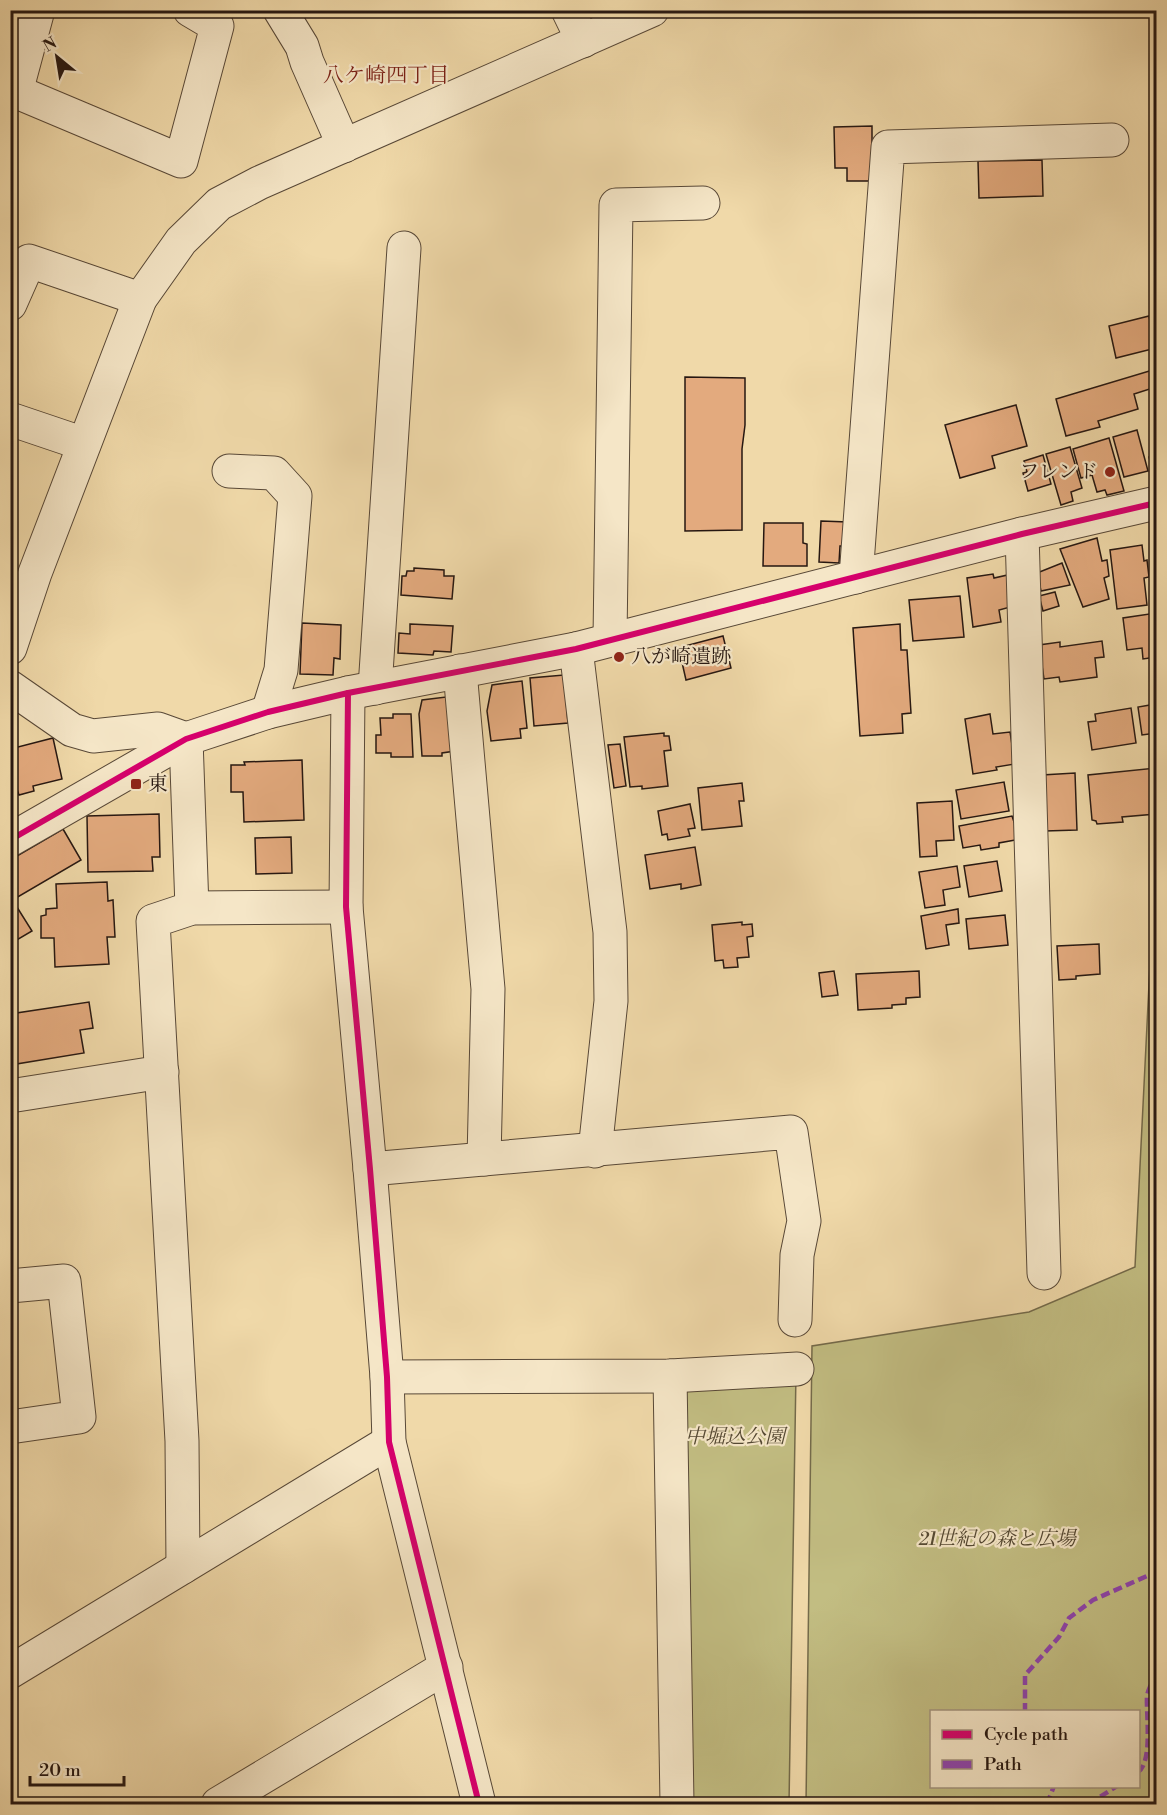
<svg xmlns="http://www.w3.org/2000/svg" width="1167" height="1815" viewBox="0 0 1167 1815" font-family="'Libre Bodoni','Noto Serif JP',serif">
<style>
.green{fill:#c2bd82;stroke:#746a4a;stroke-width:1.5;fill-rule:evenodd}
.building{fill:#e3aa7e;stroke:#261711;stroke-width:1.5}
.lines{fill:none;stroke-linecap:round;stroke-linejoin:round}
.minor-casing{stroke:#584837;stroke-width:35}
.minor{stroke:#f5e6c7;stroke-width:33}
.quiet{stroke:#8e44ad;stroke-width:4.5;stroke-dasharray:9 4.5;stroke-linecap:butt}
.cycleway-casing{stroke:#f5e6c7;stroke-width:10}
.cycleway{stroke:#d6006c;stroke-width:6}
.poi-dot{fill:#8f2418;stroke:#f5e6c7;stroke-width:2}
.labels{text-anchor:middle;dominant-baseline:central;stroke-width:4.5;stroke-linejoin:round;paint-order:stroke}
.poi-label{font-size:20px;fill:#261711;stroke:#f5e6c7;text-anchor:start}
.park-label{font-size:20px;font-style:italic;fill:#554933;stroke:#f5e6c7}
.neighbourhood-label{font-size:21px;fill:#7a1f14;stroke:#f5e6c7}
</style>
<rect width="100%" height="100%" fill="#f0d9a9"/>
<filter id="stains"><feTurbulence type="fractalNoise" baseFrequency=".00333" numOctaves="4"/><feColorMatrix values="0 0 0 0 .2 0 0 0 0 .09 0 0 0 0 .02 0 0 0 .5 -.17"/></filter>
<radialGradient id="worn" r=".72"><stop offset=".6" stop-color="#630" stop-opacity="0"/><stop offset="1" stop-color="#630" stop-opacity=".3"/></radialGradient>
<g class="green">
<path d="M1156,892V1804H806L812,1346L1029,1312L1135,1267L1153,904ZM932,1712H1138V1786H932Z"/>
<polygon points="796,1372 789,1804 681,1804 672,1379"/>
</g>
<g class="building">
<polygon points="872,126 872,181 847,181 847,168 835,168 834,127"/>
<polygon points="1042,160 1043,196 979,198 978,161"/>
<polygon points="1149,316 1156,348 1116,358 1109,326"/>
<polygon points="1156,369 1156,387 1134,394 1138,409 1098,421 1100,427 1066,436 1056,399"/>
<polygon points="685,377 745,378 745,425 742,449 742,530 685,531"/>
<polygon points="1016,405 1027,446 992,456 995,468 960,478 945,425"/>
<polygon points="1137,430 1148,471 1124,477 1113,437"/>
<polygon points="1109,438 1124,491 1107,495 1105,490 1097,492 1092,475 1081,478 1073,449"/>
<polygon points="1070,447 1082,488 1071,492 1073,501 1061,505 1046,454"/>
<polygon points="1043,455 1051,484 1028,491 1023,473 1027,472 1024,461"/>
<polygon points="1156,455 1156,480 1155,480 1149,457"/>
<polygon points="821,521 848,522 847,546 840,546 839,563 819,562"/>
<polygon points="764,523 803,523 803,543 807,544 807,566 763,566"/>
<polygon points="1097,538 1102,561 1107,560 1109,576 1104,578 1109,599 1083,607 1060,549"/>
<polygon points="1142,545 1144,561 1147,560 1149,577 1144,578 1147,605 1117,609 1110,550"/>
<polygon points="1062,563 1070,585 1041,591 1037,573"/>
<polygon points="414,568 444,570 444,576 454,576 452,599 401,595 402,576 406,576 407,571 414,571"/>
<polygon points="993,574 994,578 1012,574 1014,606 999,610 1001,622 973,627 967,578"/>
<polygon points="1055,592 1059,606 1043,611 1039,596"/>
<polygon points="960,596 964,637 913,641 909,600"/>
<polygon points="1156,613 1156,657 1143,659 1142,648 1127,650 1123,618"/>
<polygon points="302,623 341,625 340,659 334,658 333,675 300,674"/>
<polygon points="410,624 453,626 451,652 434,651 433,655 398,653 399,633 410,634"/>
<polygon points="900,624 901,650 907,650 911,713 902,714 903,733 860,736 853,628"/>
<polygon points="723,636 731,668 686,680 681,658 687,656 685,646"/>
<polygon points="1102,641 1104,657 1095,658 1097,677 1060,682 1059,677 1044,679 1039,645 1060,642 1060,647"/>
<polygon points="564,675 568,723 534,726 530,678"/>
<polygon points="522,681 527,728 520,729 521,738 491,741 487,711 492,685"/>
<polygon points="446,697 455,751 442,753 442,756 422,756 419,714 422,700"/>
<polygon points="1156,704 1156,733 1142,735 1138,707"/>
<polygon points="1131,708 1136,743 1092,750 1088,722 1096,721 1095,714"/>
<polygon points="393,714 411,714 413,757 391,757 391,753 376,753 376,735 381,735 380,718 393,718"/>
<polygon points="990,714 993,734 1010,732 1015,764 996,767 997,770 973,774 965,719"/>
<polygon points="664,733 664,736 669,736 671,750 664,751 668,786 642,789 642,786 630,787 624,737"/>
<polygon points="53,738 62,779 33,786 34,791 19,795 17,789 10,791 10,749"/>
<polygon points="620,744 626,786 614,788 608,745"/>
<polygon points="302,760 304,820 244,822 243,792 231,792 231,765 245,765 244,762"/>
<polygon points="1156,768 1156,814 1122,817 1123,822 1097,824 1096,821 1092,820 1088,775"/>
<polygon points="1075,773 1077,830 1045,831 1042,775"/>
<polygon points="1004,782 1009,811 961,819 956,790"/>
<polygon points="742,783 744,801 739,801 742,826 702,830 698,788"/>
<polygon points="952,801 954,840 936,841 937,856 920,857 917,803"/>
<polygon points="690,804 695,828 688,829 690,836 668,840 667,834 662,835 658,811"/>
<polygon points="159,814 160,857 152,857 153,871 88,872 87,816"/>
<polygon points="1012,816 1014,822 1018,822 1021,839 999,843 999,847 981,850 980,845 963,848 959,826"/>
<polygon points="63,829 81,860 16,898 10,889 10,860"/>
<polygon points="291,837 292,873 256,874 255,838"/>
<polygon points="695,847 701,885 681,889 681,884 650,889 645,855"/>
<polygon points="997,861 1002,891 969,897 964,866"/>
<polygon points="957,866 960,887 943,890 945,905 925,908 919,872"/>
<polygon points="107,882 108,901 113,900 115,937 107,937 109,964 55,967 54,938 41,938 41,916 46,915 46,909 57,908 56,884"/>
<polygon points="10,896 32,931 10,944"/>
<polygon points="958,909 959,923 946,925 949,945 926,949 921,916"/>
<polygon points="1005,915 1008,945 969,949 966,919"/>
<polygon points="742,922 742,925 752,924 753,936 747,937 749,957 737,958 738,967 724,968 723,960 715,961 712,925"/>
<polygon points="1099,944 1100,974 1076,976 1076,979 1059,980 1057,946"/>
<polygon points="834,971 838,995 822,997 819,973"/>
<polygon points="919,971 920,997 906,998 906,1004 892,1005 892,1008 858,1010 856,974"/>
<polygon points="89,1002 93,1028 80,1030 84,1053 10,1065 10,1014"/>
</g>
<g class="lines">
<g class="minor-casing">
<g id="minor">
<polyline points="280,10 302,46 307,62 344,146"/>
<polyline points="568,10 583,41"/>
<polyline points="10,89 181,161 217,26 190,10"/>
<polyline points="16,92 38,10"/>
<polyline points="10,304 29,261 140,299"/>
<polyline points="10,419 84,444"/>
<polyline points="229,471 274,473 295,496 281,670 268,712"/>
<polyline points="1022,534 1044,1273"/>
<polyline points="856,577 888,147 1112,140"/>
<polyline points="610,639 616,205 703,203"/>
<polyline points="10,648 35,573 140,299 181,241 219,204 259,183 652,10"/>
<polyline points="576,649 610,932 611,1001 595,1151"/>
<polyline points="460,671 488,989 484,1159"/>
<polyline points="10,687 72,730 93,736 158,729 186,739 192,908"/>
<polyline points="375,688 404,248"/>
<polyline points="348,693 346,907 370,1169 387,1377 389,1442 479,1804"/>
<polyline points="10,840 186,739 268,712 348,693 576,649 1022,534 1156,503"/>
<polyline points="10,1096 162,1072"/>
<polyline points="370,1169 791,1132 804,1221 797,1255 795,1320"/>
<polyline points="10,1286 64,1281 79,1417 10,1427"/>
<polyline points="670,1376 677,1804"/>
<polyline points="387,1377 670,1376 797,1369"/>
<polyline points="183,1567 182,1441 153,921 192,908 346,907"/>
<polyline points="10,1672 389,1442"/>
<polyline points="218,1804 446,1667"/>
</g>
</g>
<use href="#minor" class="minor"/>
<g class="quiet">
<polyline points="1025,1712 1025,1675 1059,1637 1069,1618 1093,1600 1156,1572"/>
<path d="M1138,1772C1153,1762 1146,1714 1147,1696C1148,1689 1153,1681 1156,1674"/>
<polyline points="1047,1804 1054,1786"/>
<polyline points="1089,1804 1117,1786"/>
</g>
<g class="cycleway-casing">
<g id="cycleway">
<polyline points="348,693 346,907 370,1169 387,1377 389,1442 479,1804"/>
<polyline points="10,840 186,739 268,712 348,693 576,649 1022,534 1156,503"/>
</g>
</g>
<use href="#cycleway" class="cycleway"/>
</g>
<g class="poi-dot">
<circle cx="1110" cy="472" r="6"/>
<circle cx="619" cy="657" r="6"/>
<rect x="130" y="778" width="12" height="12" rx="3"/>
</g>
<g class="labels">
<g class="poi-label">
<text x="1098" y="472" text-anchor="end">フレンド</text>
<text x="631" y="657">八が崎遺跡</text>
<text x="148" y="784">東</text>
</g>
<g class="park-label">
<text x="735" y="1437">中堀込公園</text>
<text x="997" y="1539">21世紀の森と広場</text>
</g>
<g class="neighbourhood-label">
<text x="386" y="76">八ケ崎四丁目</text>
</g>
</g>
<rect width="1167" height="1815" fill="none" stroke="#f0d9a9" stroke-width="36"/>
<rect x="12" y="12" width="1143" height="1791" fill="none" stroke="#261711" stroke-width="3"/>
<rect x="18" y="18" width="1131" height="1779" fill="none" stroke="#261711" stroke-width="1.5"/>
<rect x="930" y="1710" width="210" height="78" fill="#f5e6c7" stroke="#a2937e" stroke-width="1.5"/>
<rect x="942" y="1730" width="30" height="9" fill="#d6006c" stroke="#a2937e" stroke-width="1.5"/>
<text x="984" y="1740" font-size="18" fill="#261711">Cycle path</text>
<rect x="942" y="1760" width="30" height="9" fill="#8e44ad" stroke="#a2937e" stroke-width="1.5"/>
<text x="984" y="1770" font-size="18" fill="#261711">Path</text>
<g transform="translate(57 57) rotate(330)" stroke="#f5e6c7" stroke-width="4.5" paint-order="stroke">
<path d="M0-4.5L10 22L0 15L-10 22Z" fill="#261711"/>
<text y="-9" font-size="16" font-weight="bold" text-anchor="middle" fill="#261711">N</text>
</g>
<path d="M30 1776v9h94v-9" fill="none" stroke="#261711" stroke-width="3"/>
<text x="39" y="1776" font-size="18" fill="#261711" stroke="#f5e6c7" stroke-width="4.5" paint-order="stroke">20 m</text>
<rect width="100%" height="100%" filter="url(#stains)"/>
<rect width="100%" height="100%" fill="url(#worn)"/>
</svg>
